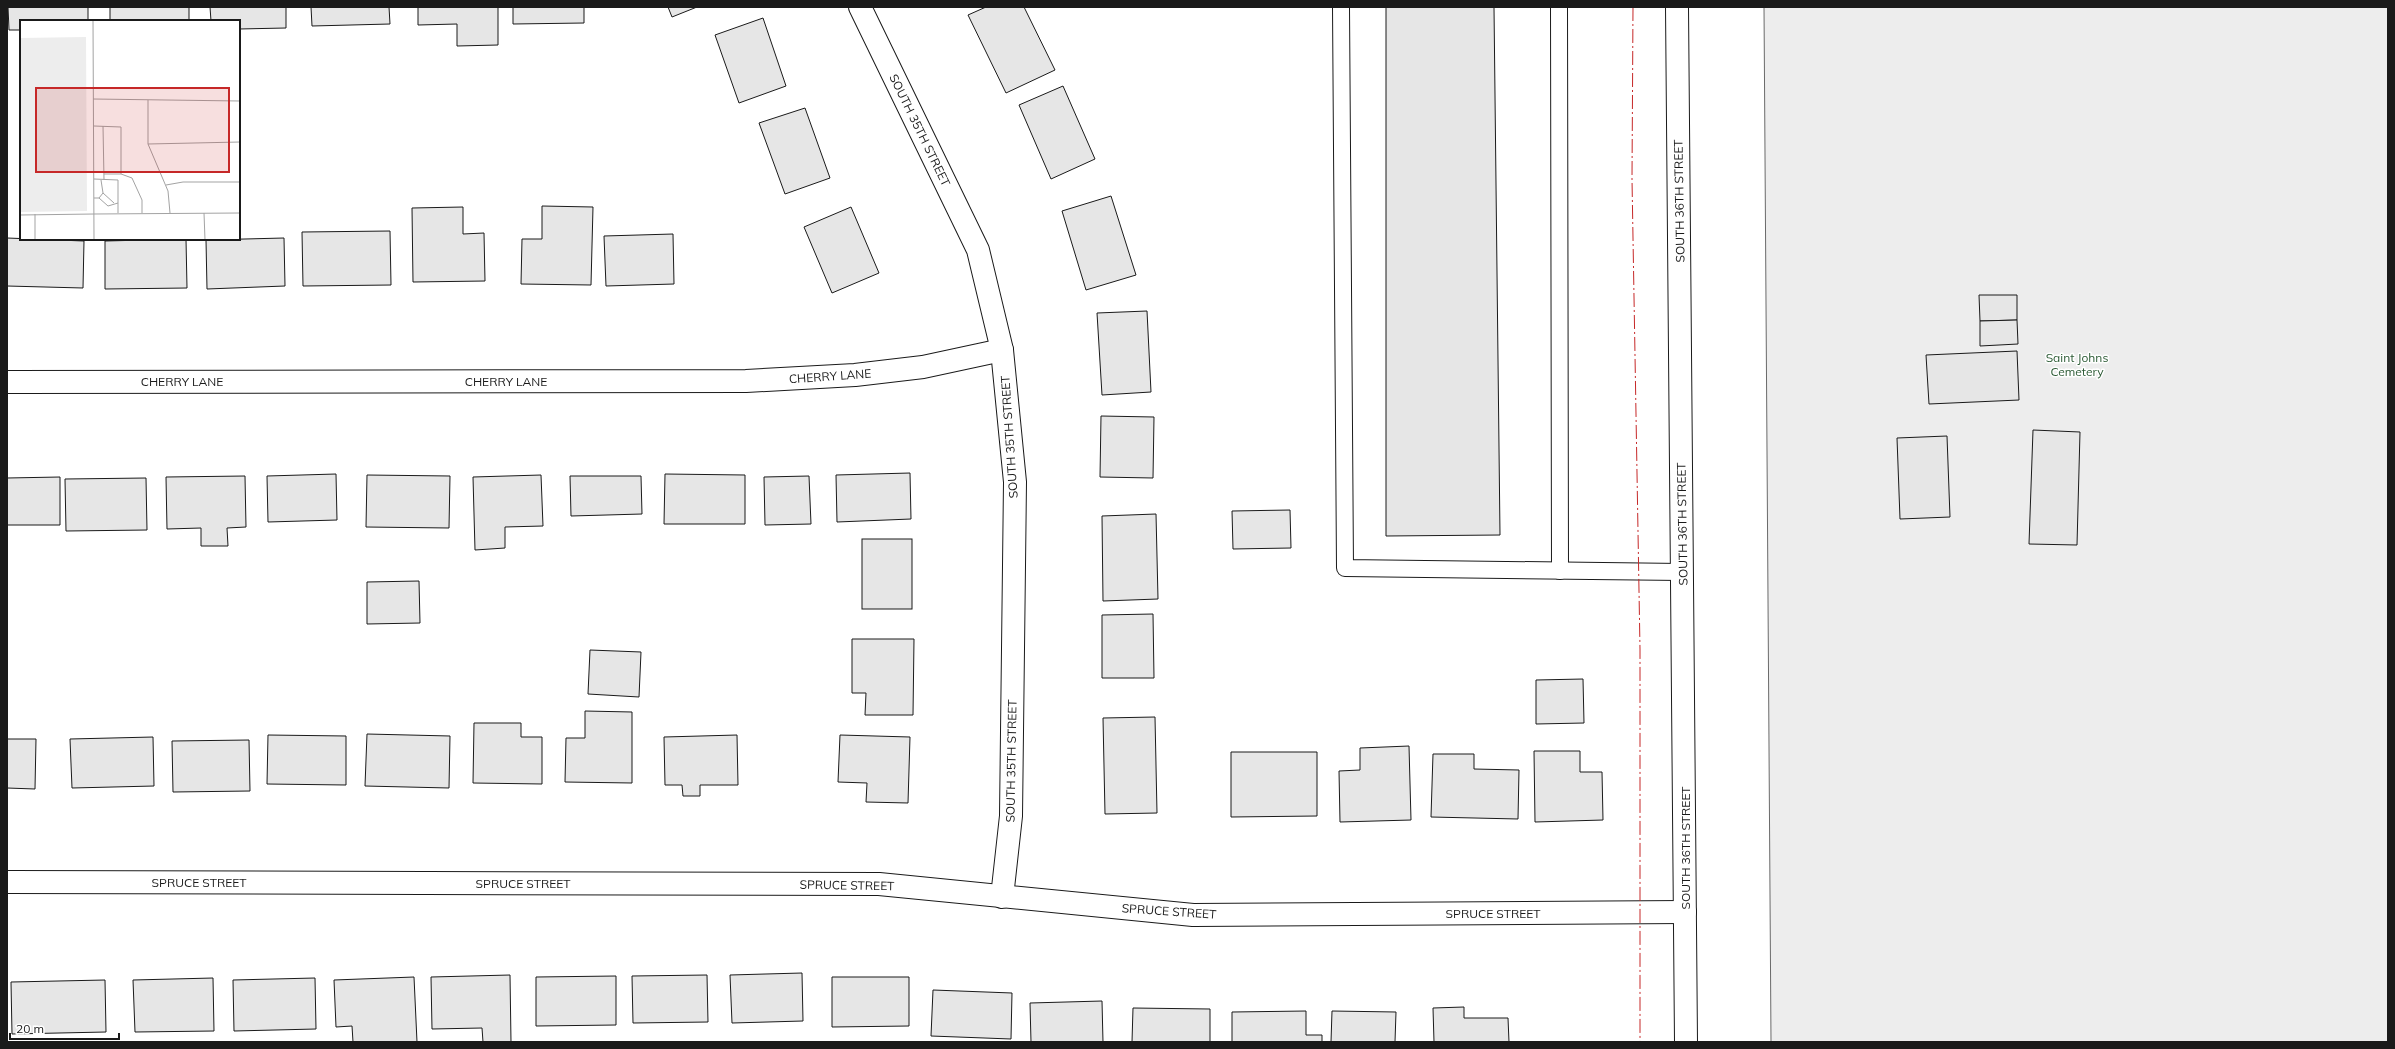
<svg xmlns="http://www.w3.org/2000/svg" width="2395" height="1049" viewBox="0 0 2395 1049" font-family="Mulish,sans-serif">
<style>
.built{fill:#ededed;stroke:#6a6a6a}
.building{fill:#e6e6e6;stroke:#1a1a1a}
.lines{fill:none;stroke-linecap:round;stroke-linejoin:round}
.service-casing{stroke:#1a1a1a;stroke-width:18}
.minor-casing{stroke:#1a1a1a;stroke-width:24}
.secondary-casing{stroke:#1a1a1a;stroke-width:24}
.service{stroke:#fff;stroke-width:16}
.minor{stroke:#fff;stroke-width:22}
.secondary{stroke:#fff;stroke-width:22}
.power{stroke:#c62828;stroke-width:1;stroke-dasharray:14 3 2 3;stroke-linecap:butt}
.labels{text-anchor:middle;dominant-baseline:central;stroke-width:3;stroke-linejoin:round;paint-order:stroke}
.street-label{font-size:12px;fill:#1a1a1a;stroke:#fff}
.park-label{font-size:12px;fill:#2b5a34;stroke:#fff}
.inset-road{fill:none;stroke:#a3a3a3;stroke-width:1}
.view{fill:#c62828;fill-opacity:0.15;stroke:#c62828;stroke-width:2}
.inset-edge{fill:none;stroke:#1a1a1a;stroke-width:2}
</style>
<rect width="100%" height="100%" fill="#fff"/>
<polygon class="built" points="1764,7 2388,7 2388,1042 1771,1042"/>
<g class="building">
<polygon points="8,7 88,7 88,21 21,21 21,30 9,30"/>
<rect x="110" y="7" width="79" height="14"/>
<polygon points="210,7 286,7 286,28 239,29 239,21 211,21"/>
<polygon points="311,7 389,7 390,24 312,26"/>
<polygon points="418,7 498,7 498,45 457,46 457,24 418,25"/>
<polygon points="513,7 584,7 584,23 513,24"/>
<polygon points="668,7 697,7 672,17"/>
<polygon points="986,7 1024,7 1055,70 1006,93 968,15"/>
<polygon points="1386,7 1494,7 1500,535 1386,536"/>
<polygon points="763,18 786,86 739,103 715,35"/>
<polygon points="1063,86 1095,159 1051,179 1019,105"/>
<polygon points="805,108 830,178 785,194 759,123"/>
<polygon points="1111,196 1136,275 1086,290 1062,211"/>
<polygon points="542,206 593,207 591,285 521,284 522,239 542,239"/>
<polygon points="463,207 463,234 484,233 485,281 413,282 412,208"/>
<polygon points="851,207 879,273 832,293 804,227"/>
<polygon points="390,231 391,285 303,286 302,232"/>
<polygon points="673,234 674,284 606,286 604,236"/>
<polygon points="7,238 84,241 83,288 7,286"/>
<polygon points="284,238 285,286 207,289 206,240"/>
<polygon points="186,239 187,288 105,289 105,241"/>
<polygon points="1979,295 2017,295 2017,320 1980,321"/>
<polygon points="1147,311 1151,392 1102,395 1097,313"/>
<polygon points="2017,320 2018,344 1980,346 1980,321"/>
<polygon points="2017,351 2019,400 1929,404 1926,355"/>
<polygon points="1101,416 1154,417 1153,478 1100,477"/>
<polygon points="2033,430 2080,432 2077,545 2029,544"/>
<polygon points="1947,436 1950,517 1900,519 1897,438"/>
<polygon points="910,473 911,519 837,522 836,475"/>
<polygon points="336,474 337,520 268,522 267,476"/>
<polygon points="665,474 745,475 745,524 664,524"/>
<polygon points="367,475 450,476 449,528 366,527"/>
<polygon points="541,475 543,526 505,527 505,548 475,550 473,477"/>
<polygon points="245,476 246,527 227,528 228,546 201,546 201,528 167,529 166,477"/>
<polygon points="570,476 641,476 642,514 571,516"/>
<polygon points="809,476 811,524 765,525 764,477"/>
<polygon points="60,477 60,525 7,525 7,478"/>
<polygon points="146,478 147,530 66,531 65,479"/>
<polygon points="1290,510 1291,548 1233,549 1232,511"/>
<polygon points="1156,514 1158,599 1103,601 1102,516"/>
<rect x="862" y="539" width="50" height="70"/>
<polygon points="419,581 420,623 367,624 367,582"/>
<polygon points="1153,614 1154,678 1102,678 1102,615"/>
<polygon points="852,639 914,639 913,715 865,715 866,693 852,693"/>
<polygon points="590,650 641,652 639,697 588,694"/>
<polygon points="1583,679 1584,723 1536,724 1536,680"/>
<polygon points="585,711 632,712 632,783 565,782 566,738 585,738"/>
<polygon points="1155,717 1157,813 1105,814 1103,718"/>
<polygon points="474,723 521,723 521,737 542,737 542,784 473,783"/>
<polygon points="367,734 450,736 449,788 365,786"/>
<polygon points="268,735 346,736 346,785 267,784"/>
<polygon points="737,735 738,785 700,785 700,796 683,796 682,785 665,785 664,737"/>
<polygon points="840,735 910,737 908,803 866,802 867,783 838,782"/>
<polygon points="153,737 154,786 72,788 70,739"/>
<polygon points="7,739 36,739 35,789 7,788"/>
<polygon points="249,740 250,791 173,792 172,741"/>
<polygon points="1409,746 1411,820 1340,822 1339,771 1360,770 1360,748"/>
<polygon points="1534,751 1580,751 1580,772 1602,772 1603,820 1535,822"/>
<polygon points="1231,752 1317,752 1317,816 1231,817"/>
<polygon points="1433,754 1474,754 1474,769 1519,770 1518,819 1431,817"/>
<polygon points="802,973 803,1021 732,1023 730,975"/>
<polygon points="510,975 511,1042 483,1042 482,1028 432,1029 431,977"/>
<polygon points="707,975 708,1022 633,1023 632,976"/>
<polygon points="616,976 616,1025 536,1026 536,977"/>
<polygon points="414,977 417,1042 353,1042 352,1026 336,1027 334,980"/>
<polygon points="832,977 909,977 909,1026 832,1027"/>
<polygon points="213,978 214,1031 135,1032 133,980"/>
<polygon points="315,978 316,1029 234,1031 233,980"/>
<polygon points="105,980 106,1032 12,1034 11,982"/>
<polygon points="933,990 1012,993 1011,1039 931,1036"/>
<polygon points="1102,1001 1103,1042 1031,1042 1030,1003"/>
<polygon points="1464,1007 1464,1018 1508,1018 1509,1042 1434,1042 1433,1008"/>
<polygon points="1133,1008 1210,1009 1210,1042 1132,1042"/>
<polygon points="1306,1011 1306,1035 1322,1035 1322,1042 1232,1042 1232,1012"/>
<polygon points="1332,1011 1396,1012 1395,1042 1331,1042"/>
</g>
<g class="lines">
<g class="service-casing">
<g id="service">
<polyline points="1341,7 1345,568 1682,572"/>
<polyline points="1559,7 1560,571"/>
</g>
</g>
<g class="minor-casing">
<g id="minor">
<polyline points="860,7 978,250 1002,350 1015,482 1011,816 1002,897"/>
<polyline points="7,382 746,381 855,375 923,367 1002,350"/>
<polyline points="7,882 879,884 1193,915 1685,912"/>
</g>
</g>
<g class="secondary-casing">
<polyline id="secondary" points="1677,7 1686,1042"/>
</g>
<use href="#service" class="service"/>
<use href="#minor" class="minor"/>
<use href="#secondary" class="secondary"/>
<polyline class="power" points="1633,7 1632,179 1640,649 1640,1042"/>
</g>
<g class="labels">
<g class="street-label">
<text transform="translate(920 130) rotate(64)">SOUTH 35TH STREET</text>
<text transform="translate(1679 201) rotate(-91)">SOUTH 36TH STREET</text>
<text transform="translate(830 376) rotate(-4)">CHERRY LANE</text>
<text x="182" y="381">CHERRY LANE</text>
<text x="506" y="381">CHERRY LANE</text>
<text transform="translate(1009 437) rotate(-94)">SOUTH 35TH STREET</text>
<text transform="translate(1682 524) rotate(-91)">SOUTH 36TH STREET</text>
<text transform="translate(1011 761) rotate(-89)">SOUTH 35TH STREET</text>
<text transform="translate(1685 848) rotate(-90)">SOUTH 36TH STREET</text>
<text x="199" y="882">SPRUCE STREET</text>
<text x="523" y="883">SPRUCE STREET</text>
<text transform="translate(847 885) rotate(1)">SPRUCE STREET</text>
<text transform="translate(1169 911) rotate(4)">SPRUCE STREET</text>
<text x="1493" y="913">SPRUCE STREET</text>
</g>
<g class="park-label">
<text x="2077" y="357">Saint Johns<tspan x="2077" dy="14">Cemetery</tspan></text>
</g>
</g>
<g transform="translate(20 20)">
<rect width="220" height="220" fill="#fff"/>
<path d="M66,17L67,191L0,192V18Z" fill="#ededed"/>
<path class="inset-road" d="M73,0L74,220M73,79L220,81M128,80V124L148,171L150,193M74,106L101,107V154L112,158L122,180V193M83,106L84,160M128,124L220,122M84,154H101M74,159L98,160V193M146,165L163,162H220M83,173L94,183M74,178H79L88,186L98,183M79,178L83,173L81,160M184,193L185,220M74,194L220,193M0,195L74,194M15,220V194"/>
<path class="view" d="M16,68H209V152H16Z"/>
<rect width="220" height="220" class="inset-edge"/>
</g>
<rect width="2395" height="1049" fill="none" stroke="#1a1a1a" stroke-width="16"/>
<path d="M10 1033v6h109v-6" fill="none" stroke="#1a1a1a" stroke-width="2"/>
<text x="16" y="1033" font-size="12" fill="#1a1a1a" stroke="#ffffff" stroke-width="3" paint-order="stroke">20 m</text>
</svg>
